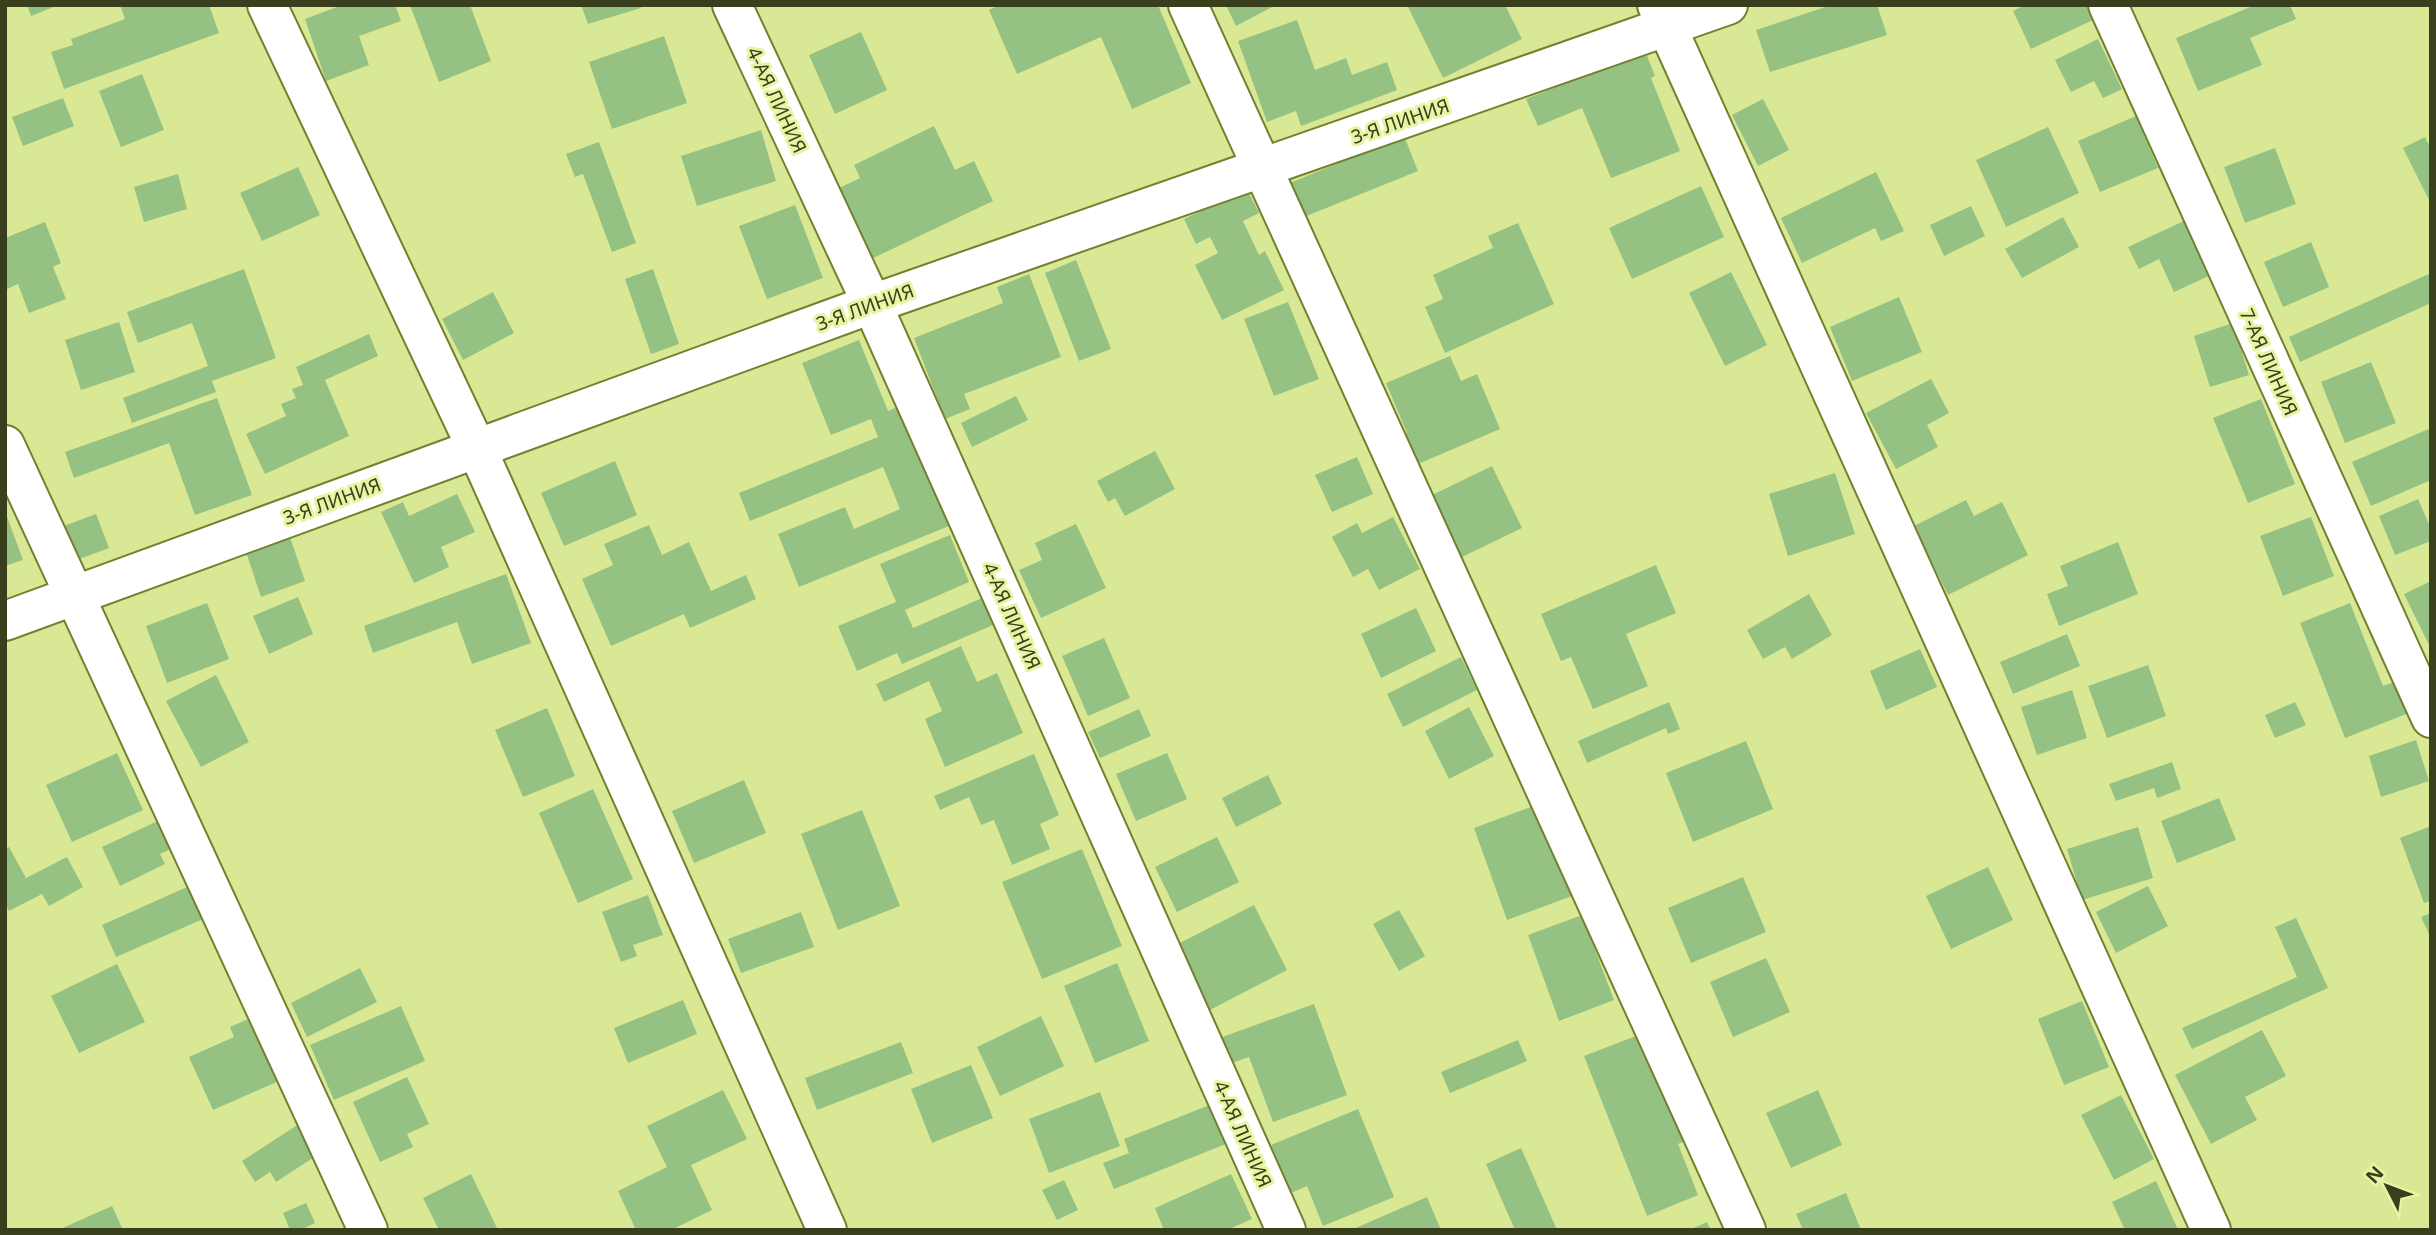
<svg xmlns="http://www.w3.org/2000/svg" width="2436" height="1235" viewBox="0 0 2436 1235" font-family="'Noto Sans',sans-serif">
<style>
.building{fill:#95c283}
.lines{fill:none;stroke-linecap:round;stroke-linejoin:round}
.street-casing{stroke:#73802d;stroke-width:42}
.street{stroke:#fff;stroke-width:38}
.labels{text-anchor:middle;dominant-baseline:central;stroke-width:6;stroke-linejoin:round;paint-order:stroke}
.street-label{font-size:19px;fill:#393e1c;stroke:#e6f5a2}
</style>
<rect width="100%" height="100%" fill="#d9e895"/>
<g class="building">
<polygon points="27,5 59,5 31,16"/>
<polygon points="120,5 209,5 219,33 64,89 51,52 73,45 71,39 125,19"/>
<polygon points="342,5 395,5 401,21 359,36 369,65 326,81 305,19"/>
<polygon points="410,5 470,5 491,61 439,82"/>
<polygon points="581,5 640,5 641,8 588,24"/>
<polygon points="1000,5 1158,5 1191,83 1132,109 1101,37 1017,74 989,10"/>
<polygon points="1226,5 1276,5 1236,26"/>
<polygon points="1407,5 1505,5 1522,39 1443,78"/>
<polygon points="1831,5 1877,5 1887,35 1770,72 1756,30"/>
<polygon points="2025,5 2089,5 2095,19 2031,49 2013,11"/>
<polygon points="2255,5 2290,5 2296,19 2250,38 2262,65 2198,91 2176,38"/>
<polygon points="1297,20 1315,70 1346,58 1352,75 1387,62 1397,90 1301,126 1296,111 1267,122 1238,41"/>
<polygon points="861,32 887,90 835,114 809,55"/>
<polygon points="664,36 687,103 612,129 589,62"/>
<polygon points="2098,39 2122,89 2103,98 2094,81 2071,92 2055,60"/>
<polygon points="1645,51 1655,76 1651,78 1680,151 1611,178 1582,108 1538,126 1526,99"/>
<polygon points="142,74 164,130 121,147 99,91"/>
<polygon points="63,98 74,126 23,146 12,117"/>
<polygon points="1763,99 1789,150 1758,166 1732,115"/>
<polygon points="2136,116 2158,168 2100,192 2078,141"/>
<polygon points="934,126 955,170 974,161 993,201 869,260 835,190 860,178 854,165"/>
<polygon points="2048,127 2079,193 2006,227 1976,160"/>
<polygon points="761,130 776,181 697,206 681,156"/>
<polygon points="1404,136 1418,171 1304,217 1290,183"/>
<polygon points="2425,137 2431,149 2431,204 2403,148"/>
<polygon points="599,142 636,243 612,252 583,174 575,177 566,154"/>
<polygon points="2275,148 2296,204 2245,223 2224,167"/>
<polygon points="298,167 320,215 262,241 240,193"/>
<polygon points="1876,172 1904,231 1881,241 1875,228 1802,263 1781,218"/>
<polygon points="178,174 187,209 144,222 134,187"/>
<polygon points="1701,186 1724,237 1632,279 1609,228"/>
<polygon points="1247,189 1259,213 1243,221 1259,255 1265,251 1284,290 1222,320 1195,265 1218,253 1210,237 1196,244 1184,219"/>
<polygon points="795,205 823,278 767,299 739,226"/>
<polygon points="1971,206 1985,236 1944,256 1930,225"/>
<polygon points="2063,217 2079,247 2022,278 2005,249"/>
<polygon points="2186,220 2211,275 2174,292 2159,259 2139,269 2128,247"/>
<polygon points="45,222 61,263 53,267 66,299 29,313 18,284 5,290 5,238"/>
<polygon points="1518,223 1554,304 1445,353 1425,307 1443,299 1433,275 1493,248 1488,236"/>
<polygon points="2311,242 2329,287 2283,307 2264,262"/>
<polygon points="1076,260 1111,349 1079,361 1045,273"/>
<polygon points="244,269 276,358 212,381 216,392 132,423 123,398 208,366 192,323 138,343 127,312"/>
<polygon points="653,269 679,344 651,354 625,279"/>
<polygon points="1731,272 1767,345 1725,366 1689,293"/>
<polygon points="2431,273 2431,303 2300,362 2289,337"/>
<polygon points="1029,274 1061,357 964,394 970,409 945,419 914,338 1003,303 997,287"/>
<polygon points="493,292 514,333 463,360 442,319"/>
<polygon points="1899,297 1922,352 1852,381 1830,327"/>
<polygon points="1288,302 1319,379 1274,396 1244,319"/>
<polygon points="119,322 135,372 81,390 65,340"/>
<polygon points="2233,323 2249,375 2210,387 2194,336"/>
<polygon points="369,334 378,356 325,380 349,436 265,474 246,434 286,416 281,404 296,398 292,389 303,385 296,367"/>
<polygon points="859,340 888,411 900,406 949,526 799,587 778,534 845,507 854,529 900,509 883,467 750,521 739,493 878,437 871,419 831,435 802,363"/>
<polygon points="1450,356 1461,381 1477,374 1500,429 1411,467 1399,436 1407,433 1386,383"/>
<polygon points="2371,362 2396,423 2345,443 2321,382"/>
<polygon points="1931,379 1949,413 1927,425 1938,447 1896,469 1866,413"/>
<polygon points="1016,396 1028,420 972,447 961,423"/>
<polygon points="217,398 252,495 195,515 169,443 74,478 65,452"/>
<polygon points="2261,399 2295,484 2248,503 2213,418"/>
<polygon points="2431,428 2431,480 2371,506 2352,462"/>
<polygon points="1155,451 1175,489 1125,516 1115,498 1108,502 1097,481"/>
<polygon points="1357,457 1373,494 1332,512 1315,475"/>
<polygon points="615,461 637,515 564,546 541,493"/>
<polygon points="1492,466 1522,528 1460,558 1430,496"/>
<polygon points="1835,473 1855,534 1788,556 1769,494"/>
<polygon points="457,494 475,532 441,547 449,567 414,583 381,512 403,502 409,516"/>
<polygon points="2418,499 2431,529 2431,541 2395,555 2379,516"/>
<polygon points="1966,500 1974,516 2002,502 2028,555 1948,595 1914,526"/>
<polygon points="5,511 23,560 5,566"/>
<polygon points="96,514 109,548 77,560 64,526"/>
<polygon points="1393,517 1420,569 1379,590 1368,569 1353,577 1332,537 1357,523 1362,533"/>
<polygon points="2311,517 2334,576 2283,596 2260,536"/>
<polygon points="1076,524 1106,588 1041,618 1019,570 1042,560 1035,543"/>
<polygon points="649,525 662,555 689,542 711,591 746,575 756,599 690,628 684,614 611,646 582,579 613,565 604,544"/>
<polygon points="950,535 969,582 905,610 913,628 982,598 993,625 902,664 897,653 857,671 838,626 896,602 880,564"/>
<polygon points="290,537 305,581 261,597 246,552"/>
<polygon points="2118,542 2138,594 2059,626 2047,594 2068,586 2060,566"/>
<polygon points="1656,565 1676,613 1626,634 1648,686 1593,709 1571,657 1561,661 1541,614"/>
<polygon points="506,574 531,643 472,664 457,622 373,653 364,626"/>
<polygon points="2431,581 2431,649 2404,594"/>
<polygon points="1809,594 1832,635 1792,659 1785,647 1763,659 1747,630"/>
<polygon points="298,597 313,634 269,654 253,616"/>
<polygon points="207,603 229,659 167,683 146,626"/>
<polygon points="2350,603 2383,686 2402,679 2414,711 2345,738 2300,623"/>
<polygon points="1416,608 1436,651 1381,678 1361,634"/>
<polygon points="2067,634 2080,666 2013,694 2000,662"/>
<polygon points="1104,638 1130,698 1088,716 1062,656"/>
<polygon points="961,646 977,682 997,673 1023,733 945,767 925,719 942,711 929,681 884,702 876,684"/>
<polygon points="1920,649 1937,687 1886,710 1870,671"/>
<polygon points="1461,657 1477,690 1403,727 1387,694"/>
<polygon points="2148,665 2166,716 2107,738 2088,686"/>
<polygon points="216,675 249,742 201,767 166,701"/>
<polygon points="2072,690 2087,738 2037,755 2021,707"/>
<polygon points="1669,702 1680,729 1668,734 1666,728 1587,763 1578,741"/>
<polygon points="2295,702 2306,725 2275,738 2265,715"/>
<polygon points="1469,707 1494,756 1449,779 1425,731"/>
<polygon points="547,708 575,776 523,797 495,730"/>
<polygon points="1139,709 1151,736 1100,758 1088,732"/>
<polygon points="2416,740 2429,781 2381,797 2369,756"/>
<polygon points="1746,741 1773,809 1693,842 1666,773"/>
<polygon points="117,753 143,810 72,842 46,785"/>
<polygon points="1167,753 1187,799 1136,821 1116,774"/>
<polygon points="1034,754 1059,815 1040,824 1050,849 1012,865 994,820 981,825 969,797 940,810 934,796"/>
<polygon points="2172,762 2181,789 2157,798 2154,788 2116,801 2109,784"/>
<polygon points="1268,775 1282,804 1236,827 1222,798"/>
<polygon points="744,780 766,833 694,863 672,811"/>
<polygon points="593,789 633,879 578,903 539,813"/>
<polygon points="2219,798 2236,840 2177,863 2161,821"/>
<polygon points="1539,804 1572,896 1507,920 1474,828"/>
<polygon points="862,810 900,906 838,930 801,834"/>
<polygon points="162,819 175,847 160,854 165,864 120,886 102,847"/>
<polygon points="2431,826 2431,901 2424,903 2400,838"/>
<polygon points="2138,827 2153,878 2082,900 2067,849"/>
<polygon points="1217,837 1239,882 1177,912 1155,867"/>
<polygon points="9,847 26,878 67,857 83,887 49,906 42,894 9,911 5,904 5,849"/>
<polygon points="1082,849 1122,946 1042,979 1002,882"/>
<polygon points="1988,867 2013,920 1951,949 1926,896"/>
<polygon points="1743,877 1766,932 1691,963 1668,908"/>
<polygon points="196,883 210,916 116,957 102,925"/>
<polygon points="2148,886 2168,926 2116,953 2096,912"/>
<polygon points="648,895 663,935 633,945 637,956 621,962 602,912"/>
<polygon points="1254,905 1287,970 1208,1011 1174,946"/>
<polygon points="1399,910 1425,956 1399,971 1373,924"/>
<polygon points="801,912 814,947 741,973 728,939"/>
<polygon points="2431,913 2431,938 2421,917"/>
<polygon points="1582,915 1614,1000 1559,1021 1528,935"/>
<polygon points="2296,918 2328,988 2192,1049 2182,1028 2297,977 2275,927"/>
<polygon points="1766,958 1790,1012 1733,1037 1710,982"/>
<polygon points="1117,963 1149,1041 1095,1063 1064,986"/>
<polygon points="117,964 145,1022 79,1053 51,996"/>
<polygon points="360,968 377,1002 307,1037 291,1003"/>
<polygon points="683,1000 697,1034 628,1063 614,1028"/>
<polygon points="2082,1001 2109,1067 2064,1085 2038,1019"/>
<polygon points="1314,1004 1347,1095 1273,1122 1249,1057 1223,1066 1214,1040"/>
<polygon points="401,1006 425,1061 334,1100 310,1045"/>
<polygon points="262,1013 290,1076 213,1110 189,1057 234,1037 230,1027"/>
<polygon points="1041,1016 1064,1066 1000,1096 977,1047"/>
<polygon points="2262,1030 2286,1076 2245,1097 2257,1120 2211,1144 2175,1075"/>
<polygon points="1646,1032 1688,1140 1678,1144 1698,1195 1647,1216 1584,1056"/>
<polygon points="1518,1040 1527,1061 1450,1093 1441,1072"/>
<polygon points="901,1042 913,1073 817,1110 805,1078"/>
<polygon points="971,1065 993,1118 932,1143 911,1089"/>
<polygon points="407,1077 429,1124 407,1134 413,1147 380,1162 353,1102"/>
<polygon points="723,1090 747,1139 691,1165 712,1210 671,1230 636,1230 618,1191 667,1167 647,1126"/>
<polygon points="1818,1090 1842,1145 1791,1168 1766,1113"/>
<polygon points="1100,1092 1120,1146 1049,1173 1029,1119"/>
<polygon points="2121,1095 2154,1159 2114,1180 2081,1115"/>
<polygon points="1212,1104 1228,1143 1114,1189 1103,1163 1129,1153 1124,1139"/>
<polygon points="1358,1109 1394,1197 1323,1226 1307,1186 1291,1193 1271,1145"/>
<polygon points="302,1122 322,1152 276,1182 270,1172 255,1182 242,1161"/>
<polygon points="1521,1148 1557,1230 1515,1230 1486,1164"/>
<polygon points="471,1174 498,1230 439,1230 423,1198"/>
<polygon points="1231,1174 1252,1219 1227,1230 1164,1230 1155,1208"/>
<polygon points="1064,1180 1078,1210 1057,1220 1042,1190"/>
<polygon points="2156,1181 2178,1230 2125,1230 2112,1202"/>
<polygon points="1846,1193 1861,1230 1803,1230 1796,1214"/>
<polygon points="1427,1197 1441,1230 1351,1230"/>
<polygon points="306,1203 315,1223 300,1230 290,1230 283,1213"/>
<polygon points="112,1206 123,1230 58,1230"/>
<polygon points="1707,1222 1711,1230 1689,1230"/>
</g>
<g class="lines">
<g class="street-casing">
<g id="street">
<polyline points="267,5 477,449 827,1230"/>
<polyline points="732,5 872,304 1286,1230"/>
<polyline points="1188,5 1746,1230"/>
<polyline points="1657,5 2211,1230"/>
<polyline points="2108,5 2431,718"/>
<polyline points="5,445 368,1230"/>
<polyline points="5,621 872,304 1728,5"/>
</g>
</g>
<use href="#street" class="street"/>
</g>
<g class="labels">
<g class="street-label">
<text transform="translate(777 100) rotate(65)">4-АЯ ЛИНИЯ</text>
<text transform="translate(1400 121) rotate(-19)">3-Я ЛИНИЯ</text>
<text transform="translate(865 307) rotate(-20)">3-Я ЛИНИЯ</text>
<text transform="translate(2269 362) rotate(66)">7-АЯ ЛИНИЯ</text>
<text transform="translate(332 501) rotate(-20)">3-Я ЛИНИЯ</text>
<text transform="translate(1012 616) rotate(66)">4-АЯ ЛИНИЯ</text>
<text transform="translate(1243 1134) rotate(66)">4-АЯ ЛИНИЯ</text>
</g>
</g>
<rect width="2436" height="1235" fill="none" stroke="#393e1c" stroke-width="14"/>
<g transform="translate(2387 1186) rotate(312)" stroke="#e6f5a2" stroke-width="5" paint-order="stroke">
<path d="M0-5L12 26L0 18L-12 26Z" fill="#393e1c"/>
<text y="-10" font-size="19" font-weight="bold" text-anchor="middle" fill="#393e1c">N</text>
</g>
</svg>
